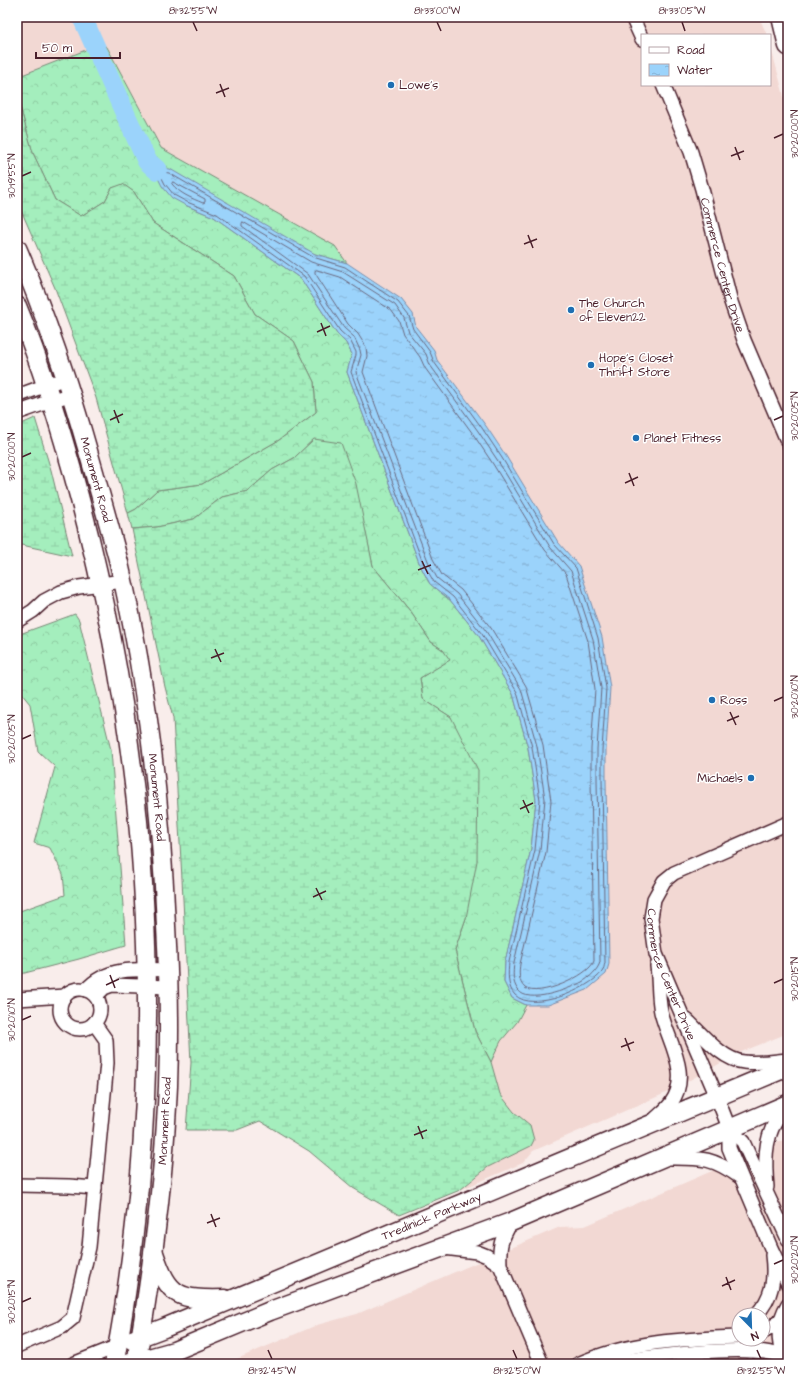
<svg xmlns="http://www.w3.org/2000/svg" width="805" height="1381" viewBox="0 0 805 1381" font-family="'Architects Daughter',sans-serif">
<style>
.built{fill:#f2d8d3;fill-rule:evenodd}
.forest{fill:url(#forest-crowns);stroke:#778674}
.wetland{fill:url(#wetland-marsh);stroke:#778674}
.water{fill:url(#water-ripples);stroke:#7b8ba8}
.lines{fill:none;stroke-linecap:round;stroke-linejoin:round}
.shore{stroke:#6a677e;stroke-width:1}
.river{stroke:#9bd3fb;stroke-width:20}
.street-casing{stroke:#4a1f2b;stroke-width:16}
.secondary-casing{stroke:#4a1f2b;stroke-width:21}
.street{stroke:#fff;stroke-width:13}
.secondary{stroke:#fff;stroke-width:18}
.ticks{fill:none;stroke:#4a1f2b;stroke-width:1.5}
.poi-dot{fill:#1f6fb2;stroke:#fff;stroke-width:1.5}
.labels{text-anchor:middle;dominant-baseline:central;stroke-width:3;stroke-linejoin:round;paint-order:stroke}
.poi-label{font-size:12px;fill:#4a1f2b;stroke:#fff;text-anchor:start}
.street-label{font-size:12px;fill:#4a1f2b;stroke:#fff}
.neatline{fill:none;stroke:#4a1f2b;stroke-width:1.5}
.ticks-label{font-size:10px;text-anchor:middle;fill:#4a1f2b}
</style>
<defs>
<pattern id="forest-crowns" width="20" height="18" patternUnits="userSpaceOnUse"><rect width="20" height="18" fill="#a4eebd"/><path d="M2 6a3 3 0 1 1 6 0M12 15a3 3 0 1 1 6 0" fill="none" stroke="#8fcca3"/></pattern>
<pattern id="wetland-marsh" width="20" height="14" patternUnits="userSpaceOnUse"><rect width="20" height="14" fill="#a4eebd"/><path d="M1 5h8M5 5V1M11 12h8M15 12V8" fill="none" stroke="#8fcca3"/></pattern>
<pattern id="water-ripples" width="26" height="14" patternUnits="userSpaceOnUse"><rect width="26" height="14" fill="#9bd3fb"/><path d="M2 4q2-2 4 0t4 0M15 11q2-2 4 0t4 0" fill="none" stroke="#87b5d7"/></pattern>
</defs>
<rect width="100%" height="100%" fill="#f9edeb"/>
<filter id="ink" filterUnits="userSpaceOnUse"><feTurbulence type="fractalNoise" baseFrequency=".025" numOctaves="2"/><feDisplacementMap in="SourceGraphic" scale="8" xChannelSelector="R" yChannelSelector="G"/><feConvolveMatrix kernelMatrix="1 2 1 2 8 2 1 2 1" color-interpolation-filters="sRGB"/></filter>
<g filter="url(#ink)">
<g class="built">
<polygon points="17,17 759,17 767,35 642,35 642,85 770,85 770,44 788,111 788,1033 739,1053 668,1092 533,1151 523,1163 460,1190 488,1167 531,1146 530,1125 514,1112 500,1094 491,1062 501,1041 517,1022 526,1005 548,1005 609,964 606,779 606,750 610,688 579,566 558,542 506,456 486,426 437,360 434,350 416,327 413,314 381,285 347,263 334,246 161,148 107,47 101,44 17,77"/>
<path d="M788,1138V1364H225L317,1325L357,1314L560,1227L585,1226ZM739,1315H763V1339H739Z"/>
</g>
<g class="forest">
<polygon points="101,44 107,47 161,148 335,246 347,263 315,254 185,205 214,217 301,279 337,334 346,343 352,354 347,372 420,565 430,584 450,600 479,636 513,694 528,748 536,800 531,849 505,962 504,982 512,998 526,1005 517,1022 501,1041 491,1062 475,1031 455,950 466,918 451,717 423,699 420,678 449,660 443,650 431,642 410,611 373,566 367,539 314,439 294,458 272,470 248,491 222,497 194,519 157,527 132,529 128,513 136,509 157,490 202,484 279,440 316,412 314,382 294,341 255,314 234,276 153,223 134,192 123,185 112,188 105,201 81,216 55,200 33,153 17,96 17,77"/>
<polygon points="75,614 79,620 111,750 126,945 79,959 17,975 17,912 65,895 63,874 50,848 34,843 55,767 38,751 30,704 17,688 17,671 19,664 17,662 17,635"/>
</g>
<g class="wetland">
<polygon points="17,96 33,153 55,200 81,216 105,201 112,188 123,184 134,192 153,223 234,276 255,314 294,341 314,382 316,412 279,440 202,484 157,490 136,509 128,513 96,398 55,288 17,201"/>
<polygon points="35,418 51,470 72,556 17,544 17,426"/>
<polygon points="314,439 341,443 356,484 373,566 410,611 431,642 443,650 450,660 420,678 423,699 451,717 478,770 477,861 466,918 455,950 475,1031 491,1062 500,1094 514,1112 530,1125 534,1140 531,1146 488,1167 460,1190 399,1215 353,1188 309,1151 260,1121 237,1130 186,1130 191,1063 182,879 173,718 165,687 132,529 157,527 194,519 222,497 248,491 272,470 294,458"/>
</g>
<polygon class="water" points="159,168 170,169 315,254 347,263 401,299 413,314 416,327 434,350 437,360 486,426 506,456 558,542 579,566 602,637 610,688 606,750 606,779 609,964 606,974 587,990 548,1005 526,1005 512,998 504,982 505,962 531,849 536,800 528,748 513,694 479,636 450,600 430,584 420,565 347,372 352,354 346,343 337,334 301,279 214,217 185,205 172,198 162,186 155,172"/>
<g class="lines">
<g class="shore">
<path d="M163,172L169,173L313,257L345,267L398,302L409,316L413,329L430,352L434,362L482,428L502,458L554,544L576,568L598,638L606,688L602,750V779L605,963C604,966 604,969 602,972C589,989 533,1013 515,995C507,987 508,973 509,962L535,850L540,800L532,747L517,692L482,634L453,597L434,582L423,563L351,372L356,355V352L350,340L340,331L304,276L217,214L187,202L174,195L165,184L160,174Z"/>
<path d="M173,182L205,199V202L203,203C191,198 180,194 172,184Z"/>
<path d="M243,222L311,262L343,272L395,305L404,318L408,332L426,354L430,365L478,431L498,461L550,547L571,571L593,639L601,688L597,749V779L600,962C598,970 589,978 582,982C569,989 528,1005 518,990C512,982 513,973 514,963L540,850L545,799L537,746L521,689L486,631L457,594L437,578L428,561L356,372L361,355L360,350L354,337L344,328L308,274L242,226V224Z"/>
<path d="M317,270L340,277L391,310L399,321L403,334L420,357L425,368L473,434L493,464L545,550L566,574L588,641L595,689L591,749V779L594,961C589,976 538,998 525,988C518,982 519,971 520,964L546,852L551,801L543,745L526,686L491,628L461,590L442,575L433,559L363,372L367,356L366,347L358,334L348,324L315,273V271Z"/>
</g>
<polyline class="river" points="82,17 128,120 147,161 157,170"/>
<g class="street-casing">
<g id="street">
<polyline points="632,17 642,39"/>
<path id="s1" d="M663,85L691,152L702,189L731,302L744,340L788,443"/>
<polyline points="17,396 66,378"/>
<polyline points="17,413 71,394"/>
<polyline points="17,621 33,611 44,601 61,592 79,587 123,581"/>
<path id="s2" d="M788,823L674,873L664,881L654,899L651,918L656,954L717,1097L729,1128V1148L771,1248L788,1284"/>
<circle cx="80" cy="1009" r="20"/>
<path d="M86,990C106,966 140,969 168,970"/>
<polyline points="96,996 104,988 112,985 169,987"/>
<polyline points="17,999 65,996"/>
<path d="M687,1020C702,1034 722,1060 744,1062C758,1064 774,1061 788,1060"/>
<path d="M654,1120C660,1114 667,1109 671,1103C692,1074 668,1042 661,1012C658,998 659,981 657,966"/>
<polyline points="729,1128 743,1142 788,1239"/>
<path d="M669,1158C702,1158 712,1157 740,1177"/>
<polyline points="17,1185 69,1186 95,1188"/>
<path d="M767,1187C765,1165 764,1140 776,1121C779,1116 784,1111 788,1106"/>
<path d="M511,1222C501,1240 499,1245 500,1265L542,1364"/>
<polyline points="444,1248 477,1252 487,1256 500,1265"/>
<path d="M756,1315C773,1297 775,1279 772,1255"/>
<polyline points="763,1332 773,1327 780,1320"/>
<polyline points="17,1346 62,1327 73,1318 89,1247 107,1063 106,1040 94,1023"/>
<path d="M785,1362C777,1342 776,1323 788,1304"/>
<polyline points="73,1364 118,1346"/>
<path d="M578,1364C629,1341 684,1339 739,1337"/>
<path d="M611,1364C636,1356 756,1344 776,1355C780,1357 783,1361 786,1363"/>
</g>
</g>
<g class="secondary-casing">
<g id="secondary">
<polyline points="781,17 788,46"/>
<path id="s3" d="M17,248C46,316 70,387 90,458C100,493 110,528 119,563C147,682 161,804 166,926C169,979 170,1032 168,1086C164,1179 152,1272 136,1364"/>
<path d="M17,306C42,367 62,432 79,496C139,721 160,955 139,1187C133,1246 126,1306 114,1364"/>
<path d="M154,1253C169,1298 179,1300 225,1299"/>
<path id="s4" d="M132,1340L164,1328L788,1067"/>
<polyline points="127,1364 174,1351 270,1311 511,1222 788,1104"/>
</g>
</g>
<use href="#street" class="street"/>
<use href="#secondary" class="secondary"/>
</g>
</g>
<path class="ticks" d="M193,22L197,31M437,22L441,31M682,22L685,31M220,84L225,97M216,93L229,88M774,138L783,134M735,147L740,160M731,156L744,151M22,176L31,172M528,235L533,248M524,244L537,239M321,323L326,336M317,332L330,326M114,410L119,423M110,420L123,414M774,420L783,416M22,457L31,453M629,473L634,486M625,483L638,477M422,561L428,574M418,570L431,565M215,649L221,662M211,658L224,653M774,701L783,697M730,712L736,725M727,721L739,716M22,739L31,735M523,800L529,813M520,809L533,803M316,888L322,900M313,897L326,891M110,975L115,988M774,983L783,979M106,985L119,979M22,1020L31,1016M625,1038L630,1051M621,1047L634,1042M418,1126L423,1139M414,1135L427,1130M211,1214L216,1227M207,1223L220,1218M774,1264L783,1260M726,1277L731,1290M722,1286L735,1280M22,1302L31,1298M268,1350L272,1359M513,1350L517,1359M757,1350L761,1359"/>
<g class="poi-dot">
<circle cx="391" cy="85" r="4"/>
<circle cx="571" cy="310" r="4"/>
<circle cx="591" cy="365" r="4"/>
<circle cx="636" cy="438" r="4"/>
<circle cx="712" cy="700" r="4"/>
<circle cx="751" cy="778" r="4"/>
</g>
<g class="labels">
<g class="poi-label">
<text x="399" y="85">Lowe's</text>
<text x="579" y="303">The Church<tspan x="579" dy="14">of Eleven22</tspan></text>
<text x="599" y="358">Hope's Closet<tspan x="599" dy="14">Thrift Store</tspan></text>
<text x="644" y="438">Planet Fitness</text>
<text x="720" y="700">Ross</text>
<text x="743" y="778" text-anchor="end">Michaels</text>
</g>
<g class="street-label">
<text stroke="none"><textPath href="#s1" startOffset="190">Commerce Center Drive</textPath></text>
<text stroke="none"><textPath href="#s3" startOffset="245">Monument Road</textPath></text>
<text stroke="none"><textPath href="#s3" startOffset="569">Monument Road</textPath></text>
<text stroke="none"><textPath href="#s2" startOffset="237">Commerce Center Drive</textPath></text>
<text transform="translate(165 1121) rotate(-87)">Monument Road</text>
<text stroke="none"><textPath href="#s4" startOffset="324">Tredinick Parkway</textPath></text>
</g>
</g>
<rect width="805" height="1381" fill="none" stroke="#fff" stroke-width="44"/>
<rect x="641" y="34" width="130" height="52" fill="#ffffff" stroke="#b7a5aa"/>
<rect x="649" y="47" width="20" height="6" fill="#ffffff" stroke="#b7a5aa"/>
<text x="677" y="54" font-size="12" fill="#4a1f2b">Road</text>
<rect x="649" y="64" width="20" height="12" fill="url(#water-ripples)" stroke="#b7a5aa"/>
<text x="677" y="74" font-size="12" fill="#4a1f2b">Water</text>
<g transform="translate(751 1327) rotate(157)"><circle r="19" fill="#ffffff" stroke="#b7a5aa"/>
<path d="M0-3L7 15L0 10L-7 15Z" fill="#1f6fb2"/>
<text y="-6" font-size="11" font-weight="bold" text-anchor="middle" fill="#4a1f2b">N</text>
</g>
<path d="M36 52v6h84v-6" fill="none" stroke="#4a1f2b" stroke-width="2"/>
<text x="42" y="52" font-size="12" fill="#4a1f2b" stroke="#ffffff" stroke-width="3" paint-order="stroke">50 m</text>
<rect x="22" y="22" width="761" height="1337" class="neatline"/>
<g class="ticks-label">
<text x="193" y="14">81°32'55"W</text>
<text x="437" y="14">81°33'00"W</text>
<text x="682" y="14">81°33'05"W</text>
<text transform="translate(794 134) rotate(-90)" y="4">30°20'00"N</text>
<text transform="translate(11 176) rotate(-90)" y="4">30°19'55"N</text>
<text transform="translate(794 416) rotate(-90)" y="4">30°20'05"N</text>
<text transform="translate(11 457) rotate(-90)" y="4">30°20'00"N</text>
<text transform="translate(794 697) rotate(-90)" y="4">30°20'10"N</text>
<text transform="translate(11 739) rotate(-90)" y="4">30°20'05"N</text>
<text transform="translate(794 979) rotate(-90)" y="4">30°20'15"N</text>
<text transform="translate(11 1020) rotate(-90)" y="4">30°20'10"N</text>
<text transform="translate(794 1260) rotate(-90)" y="4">30°20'20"N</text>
<text transform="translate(11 1302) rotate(-90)" y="4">30°20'15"N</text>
<text x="272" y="1374">81°32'45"W</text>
<text x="517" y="1374">81°32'50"W</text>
<text x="761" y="1374">81°32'55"W</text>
</g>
</svg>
